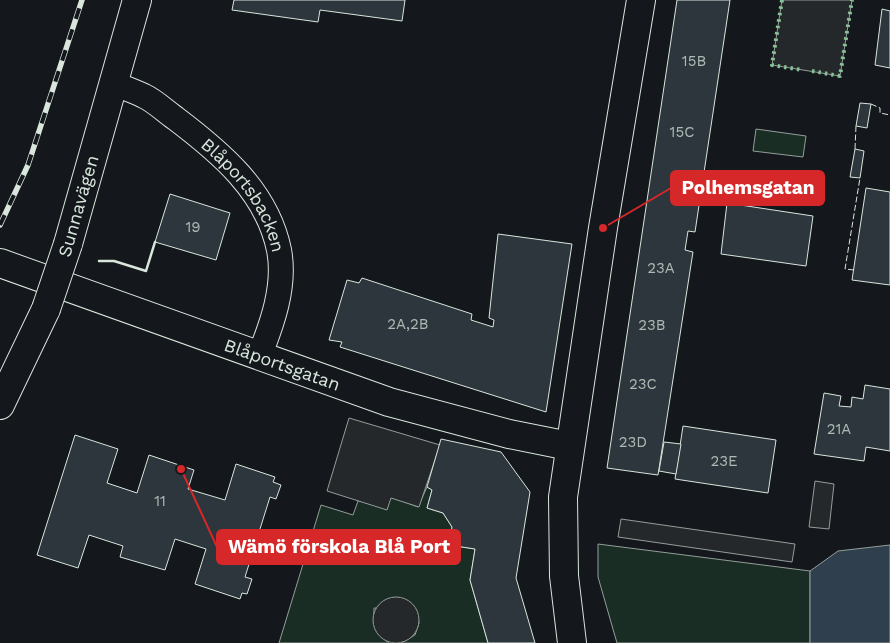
<svg xmlns="http://www.w3.org/2000/svg" width="890" height="643" viewBox="0 0 890 643" font-family="'Work Sans',sans-serif">
<style>
.green{fill:#1a2d24;stroke:#939e99}
.parking{fill:#24282b;stroke:#939e99}
.water{fill:#2f3f4d;stroke:#939e99}
.building{fill:#2c363c;stroke:#d8e6dc}
.lines{fill:none;stroke-linecap:round;stroke-linejoin:round}
.minor-casing{stroke:#d8e6dc;stroke-width:26}
.tertiary-casing{stroke:#d8e6dc;stroke-width:30}
.secondary-casing{stroke:#d8e6dc;stroke-width:30}
.minor{stroke:#14181c;stroke-width:24}
.tertiary{stroke:#14181c;stroke-width:28}
.secondary{stroke:#14181c;stroke-width:28}
.rail-casing{stroke:#d8e6dc;stroke-width:5.5}
.rail{stroke:#14181c;stroke-width:4;stroke-dasharray:11;stroke-linecap:butt}
.secondary-bridge-casing{stroke:#d8e6dc;stroke-width:30;stroke-linecap:butt}
.secondary-bridge{stroke:#14181c;stroke-width:28}
.hedge{stroke:#8ac095;stroke-width:4;stroke-dasharray:2.5 4;stroke-linecap:butt}
.fence{stroke:#d8e6dc;stroke-width:1;stroke-dasharray:6 2.5;stroke-linecap:butt}
.wall{stroke:#d8e6dc;stroke-width:2.5}
.labels{text-anchor:middle;dominant-baseline:central;stroke-width:4;stroke-linejoin:round;paint-order:stroke}
.number-label{font-size:15px;fill:#adbab4}
.street-label{font-size:18px;fill:#d8e6dc;stroke:#14181c}
.leader{fill:none;stroke:#d62828;stroke-width:2}
.callout-dot{fill:#d62828;stroke:#14181c;stroke-width:2}
.callout{fill:#d62828;stroke:#d62828;stroke-width:2}
.callout-label{font-size:19px;text-anchor:middle;font-weight:bold;fill:#fff}
</style>
<rect width="100%" height="100%" fill="#14181c"/>
<g class="green">
<polygon points="756,129 806,136 803,157 753,151"/>
<path d="M427,487L432,490L427,508L443,513L452,527L449,545L475,549L470,580L488,643H401L415,635L419,623L416,610L374,608C373,623 377,634 389,643H279L321,505L353,515L358,501L391,497L418,507Z"/>
<polygon points="598,544 810,571 810,643 617,643 598,577"/>
</g>
<g class="parking">
<polygon points="782,0 852,0 840,76 772,65"/>
<polygon points="349,418 440,445 419,507 391,498 387,510 327,491"/>
<polygon points="815,481 834,484 829,529 809,527"/>
<polygon points="621,519 795,544 792,562 618,537"/>
<circle cx="396" cy="620" r="23"/>
</g>
<polygon class="water" points="890,545 890,643 810,643 810,571 838,551"/>
<g class="building">
<polygon points="234,0 405,0 402,21 320,10 318,22 232,10"/>
<polygon points="677,0 730,0 695,232 688,231 685,250 693,252 658,475 607,468"/>
<polygon points="882,9 890,11 890,68 875,65"/>
<polygon points="860,103 871,104 867,128 856,126"/>
<polygon points="855,149 864,151 860,178 850,177"/>
<polygon points="866,188 890,192 890,285 852,280"/>
<polygon points="170,194 230,213 216,260 155,242"/>
<polygon points="727,203 813,216 806,266 721,254"/>
<polygon points="498,234 572,244 546,412 340,347 342,342 329,340 347,280 359,283 362,278 472,314 471,320 493,327 494,320 489,318"/>
<polygon points="865,385 890,389 890,451 866,447 864,461 814,454 824,393 841,396 839,406 851,407 852,397 863,399"/>
<polygon points="683,426 776,440 768,493 675,479"/>
<polygon points="75,435 118,449 107,483 137,493 149,455 194,470 188,489 225,500 236,464 275,477 273,482 281,485 276,499 270,497 245,577 252,579 247,594 242,593 240,599 195,584 206,549 175,539 165,570 120,557 123,546 89,535 78,568 37,555"/>
<polygon points="441,439 501,452 530,492 516,578 535,643 488,643 470,580 475,549 449,545 452,527 443,513 427,508 432,490 427,487"/>
<polygon points="664,442 681,444 676,474 659,471"/>
</g>
<g class="lines">
<g class="minor-casing">
<g id="minor">
<path id="s1" d="M112,83C122,87 134,91 144,96C155,101 165,111 175,118C220,152 267,191 279,250C286,286 272,324 259,357"/>
</g>
</g>
<g class="tertiary-casing">
<g id="tertiary">
<path id="s2" d="M0,263L389,402L509,434L569,446"/>
<polyline points="572,643 564,576 563,497 603,228 641,0"/>
</g>
</g>
<g class="secondary-casing">
<g id="secondary">
<polyline points="68,244 137,0"/>
<polyline points="0,405 46,309"/>
</g>
</g>
<use href="#minor" class="minor"/>
<use href="#tertiary" class="tertiary"/>
<use href="#secondary" class="secondary"/>
<g class="rail-casing">
<polyline id="rail" points="0,225 28,165 82,0"/>
</g>
<use href="#rail" class="rail"/>
<g class="secondary-bridge-casing">
<polyline id="secondary-bridge" points="46,309 68,244"/>
</g>
<use href="#secondary-bridge" class="secondary-bridge"/>
<g class="hedge">
<polyline points="782,0 772,65 802,70"/>
<polyline points="812,71 840,76 852,0"/>
</g>
<g class="fence">
<polyline points="871,104 880,108 880,113 890,115"/>
<polyline points="855,149 856,126"/>
<polyline points="854,270 845,269 860,178"/>
</g>
<polyline class="wall" points="99,261 114,261 146,271 155,242"/>
</g>
<g class="labels">
<g class="number-label">
<text x="694" y="61">15B</text>
<text x="682" y="132">15C</text>
<text x="193" y="227">19</text>
<text x="661" y="268">23A</text>
<text x="408" y="324">2A,2B</text>
<text x="652" y="325">23B</text>
<text x="643" y="384">23C</text>
<text x="839" y="429">21A</text>
<text x="633" y="442">23D</text>
<text x="724" y="461">23E</text>
<text x="160" y="501">11</text>
</g>
<g class="street-label">
<text stroke="none"><textPath href="#s1" startOffset="178">Blåportsbacken</textPath></text>
<text transform="translate(78 206) rotate(-74)">Sunnavägen</text>
<text stroke="none"><textPath href="#s2" startOffset="300">Blåportsgatan</textPath></text>
</g>
</g>
<path class="leader" d="M603 228L671 188M181 469L217 547"/>
<g class="callout-dot">
<circle cx="603" cy="228" r="5"/>
<circle cx="181" cy="469" r="5"/>
</g>
<g class="callout">
<rect x="671" y="171" width="153" height="34" rx="5"/>
<rect x="217" y="530" width="243" height="34" rx="5"/>
</g>
<g class="callout-label">
<text x="748" y="194">Polhemsgatan</text>
<text x="339" y="553">Wämö förskola Blå Port</text>
</g>
</svg>
